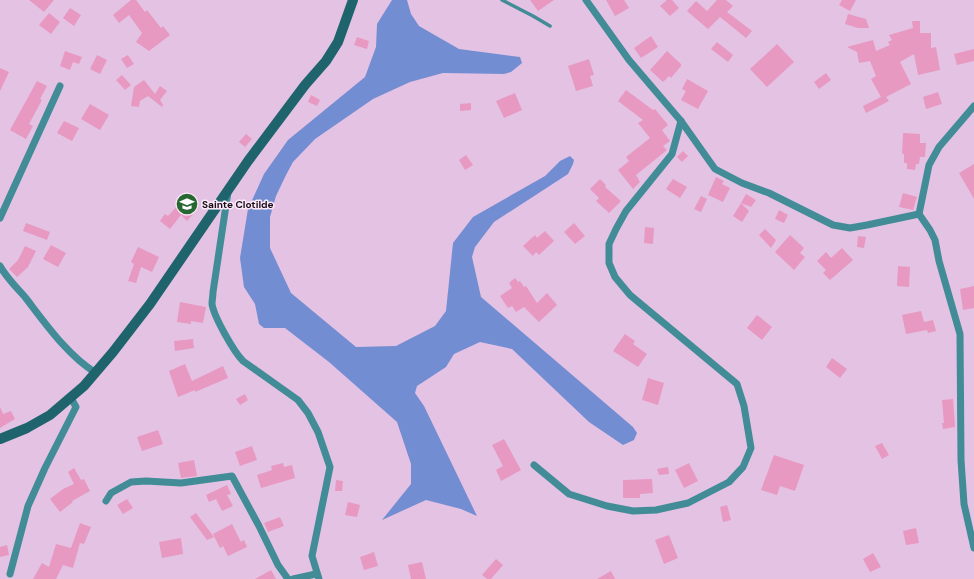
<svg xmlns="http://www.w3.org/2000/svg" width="974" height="579" viewBox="0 0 974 579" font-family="'DM Sans',sans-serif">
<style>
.water{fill:#728dd2}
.building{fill:#e799c2}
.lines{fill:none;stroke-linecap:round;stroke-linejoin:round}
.lane{stroke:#418c96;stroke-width:3.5}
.street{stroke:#418c96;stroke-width:7}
.secondary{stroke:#1f646d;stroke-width:10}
.labels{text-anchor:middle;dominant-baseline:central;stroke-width:3;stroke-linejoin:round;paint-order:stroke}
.poi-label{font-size:10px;font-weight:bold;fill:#190d18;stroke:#fbe9fa;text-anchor:start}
</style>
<rect width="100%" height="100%" fill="#e4c2e3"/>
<polygon class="water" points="392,0 407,0 411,14 419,26 459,49 520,57 522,63 511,72 504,74 443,73 410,82 373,99 315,139 293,162 286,175 276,196 270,217 270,248 291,293 356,347 396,346 435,326 446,311 453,243 473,217 545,176 560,161 570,156 574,160 573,164 568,174 494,222 475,247 472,257 481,297 633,427 637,433 634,440 623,445 589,422 512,349 480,342 454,354 446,367 417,386 415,393 424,406 477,516 461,509 426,500 382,520 411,484 411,464 397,422 329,362 285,328 264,328 259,324 255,304 244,287 240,258 248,209 264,174 288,140 365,77 376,47 377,24"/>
<g class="building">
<polygon points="29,0 54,0 44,12"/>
<polygon points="131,0 136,0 145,12 147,10 161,28 163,26 170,35 149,51 136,42 142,33 129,15 119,23 113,15"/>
<polygon points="530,0 554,0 538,11"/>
<polygon points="606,0 624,0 629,8 615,16"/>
<polygon points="667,0 672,0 679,8 670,16 660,6"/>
<polygon points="717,0 726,0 733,6 727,12 752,31 746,38 720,17 708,29 687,11 696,1 707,11"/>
<polygon points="842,0 856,0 850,11 839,5"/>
<polygon points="70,8 81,15 74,26 63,18"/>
<polygon points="49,13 60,22 51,34 39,25"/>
<polygon points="848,14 866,19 869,28 858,28 845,24"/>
<polygon points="912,21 920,21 920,33 931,33 931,48 936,47 940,70 918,75 914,54 900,62 911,84 886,97 889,101 866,113 863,106 881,97 871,79 876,76 870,61 859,63 857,52 847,47 873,40 876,51 890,45 888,42 892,40 889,35 913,28"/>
<polygon points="651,36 658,47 641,58 634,48"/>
<polygon points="357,37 369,41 367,49 354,45"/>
<polygon points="717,42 733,55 728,62 711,49"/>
<polygon points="777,44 794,62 767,87 750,69"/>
<polygon points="974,49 974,61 957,65 954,54"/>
<polygon points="65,51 82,57 79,64 73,62 70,70 60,66"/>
<polygon points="667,51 681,64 681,66 671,78 669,76 663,82 650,70"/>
<polygon points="97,55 107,60 100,74 90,69"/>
<polygon points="128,55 134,64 127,68 121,59"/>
<polygon points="589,59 594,75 590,76 593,86 576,91 568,66"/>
<polygon points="0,68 9,72 0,91"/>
<polygon points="826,73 831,80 819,89 814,82"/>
<polygon points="122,75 131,85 125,90 116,80"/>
<polygon points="687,79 708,91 698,109 681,100 686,91 682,89"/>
<polygon points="144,80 155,94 160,86 167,91 160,100 163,105 162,107 148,96 140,101 139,107 131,106 134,87"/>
<polygon points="37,81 47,86 40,99 42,100 29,124 33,126 26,139 10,130"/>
<polygon points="626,90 653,110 655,109 668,125 662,130 670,141 663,146 667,150 636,175 640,182 633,189 618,170 629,161 626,157 650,138 638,123 643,120 618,101"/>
<polygon points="938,92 942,104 926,109 923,97"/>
<polygon points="515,93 522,110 504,118 496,101"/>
<polygon points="311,95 320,100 317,106 308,102"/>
<polygon points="471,103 471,110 460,111 460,104"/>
<polygon points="90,104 109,115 100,130 81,119"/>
<polygon points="64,121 79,128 72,141 57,133"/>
<polygon points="903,133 920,134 920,143 926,143 925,157 920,157 919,164 916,164 915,170 907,169 907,163 904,163 904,154 902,154"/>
<polygon points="246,134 252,139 245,147 239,142"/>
<polygon points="683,151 688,156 682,162 677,157"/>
<polygon points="466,155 473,165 465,170 459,160"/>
<polygon points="974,164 974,199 959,173"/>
<polygon points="716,177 724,181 722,184 730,188 723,202 708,195"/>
<polygon points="600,179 606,185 605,187 621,201 609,213 596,201 599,198 590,189"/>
<polygon points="673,179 687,187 680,198 666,189"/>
<polygon points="190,192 199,201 193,208 196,211 187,221 181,215 170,229 160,221 165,214 168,216"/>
<polygon points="903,193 917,197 913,210 899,207"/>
<polygon points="746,194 756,200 751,207 741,203"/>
<polygon points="701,196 707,199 701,212 694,209"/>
<polygon points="741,203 749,211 742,222 733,216"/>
<polygon points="779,210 788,215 784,223 775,219"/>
<polygon points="26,223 50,232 47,240 23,231"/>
<polygon points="574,223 585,236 575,244 564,232"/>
<polygon points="645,227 654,228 653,244 644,243"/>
<polygon points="765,229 776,240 771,248 759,235"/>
<polygon points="545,231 554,241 539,255 536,252 533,256 523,246 535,235 537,238"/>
<polygon points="790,235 804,248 800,253 805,257 794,270 775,252"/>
<polygon points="858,236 866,237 864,248 857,247"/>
<polygon points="51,245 66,253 58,267 43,259"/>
<polygon points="25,246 36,251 28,267 17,277 9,269 18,260"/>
<polygon points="138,247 159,257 152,272 141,267 136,283 128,281 134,264 131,262"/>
<polygon points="842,248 853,260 830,280 823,273 826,270 817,261 826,252 831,258"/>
<polygon points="898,266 910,267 909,287 897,286"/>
<polygon points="515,278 518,282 520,281 524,287 526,286 537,303 547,293 557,305 539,322 524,307 516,312 512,306 508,308 500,296 512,288 509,283"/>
<polygon points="974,286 974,308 963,310 960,289"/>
<polygon points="180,302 206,307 203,323 191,321 191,324 177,322"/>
<polygon points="921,311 924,322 933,320 936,331 928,333 927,330 906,334 902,315"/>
<polygon points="757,315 772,327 762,340 747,328"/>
<polygon points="625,334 635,341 633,344 647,354 638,367 613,351"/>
<polygon points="193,339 194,348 175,351 174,341"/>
<polygon points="832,358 847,369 840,378 826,367"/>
<polygon points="185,364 192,381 223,366 228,378 195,392 195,390 178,397 169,371"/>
<polygon points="648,378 664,383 658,405 642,400"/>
<polygon points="245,394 248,400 240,405 236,399"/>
<polygon points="953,399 955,427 943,429 942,423 944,423 942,400"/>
<polygon points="0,407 3,414 11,411 15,419 0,428"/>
<polygon points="158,430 163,444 142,451 137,437"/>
<polygon points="504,439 521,470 501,481 496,470 503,466 492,445"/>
<polygon points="882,443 889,455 882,459 875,446"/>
<polygon points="252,446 257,460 240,466 235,452"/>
<polygon points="774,455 804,465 795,491 780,486 777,495 761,490"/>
<polygon points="194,460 197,476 181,478 178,463"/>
<polygon points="283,463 284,467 292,465 295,478 261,488 257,475 272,470 271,466"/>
<polygon points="689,463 698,481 684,488 675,470"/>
<polygon points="668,467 669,474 659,475 657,469"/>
<polygon points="74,468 81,480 84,479 90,491 72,501 73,502 60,512 50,499 63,489 74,484 68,472"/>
<polygon points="652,479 653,493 640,494 640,498 623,498 623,480"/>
<polygon points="336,480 343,481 342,491 335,491"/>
<polygon points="227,485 231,494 227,495 233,506 222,511 216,499 209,502 206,495"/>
<polygon points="127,499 133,508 123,514 117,505"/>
<polygon points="348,502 360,505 357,517 345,515"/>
<polygon points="727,505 731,520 723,522 720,507"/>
<polygon points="196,513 214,537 207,540 190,517"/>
<polygon points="280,517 284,526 268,532 264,523"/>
<polygon points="80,523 91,527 84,544 80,543 73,568 63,565 56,579 33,579 42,563 49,567 56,544 71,548"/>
<polygon points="232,524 241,542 244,540 247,547 228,556 223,546 220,548 213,534"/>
<polygon points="916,528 919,543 906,545 903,531"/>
<polygon points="669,535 678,558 664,564 655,540"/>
<polygon points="181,538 183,554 162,558 159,542"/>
<polygon points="7,545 9,555 0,557 0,547"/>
<polygon points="374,552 378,566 364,570 360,557"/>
<polygon points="873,553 881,567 870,572 863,559"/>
<polygon points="496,559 503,565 491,579 487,579 482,575"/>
<polygon points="422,562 426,579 411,579 408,565"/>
<polygon points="271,570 276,579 255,579"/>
<polygon points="611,571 615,579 597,579"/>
</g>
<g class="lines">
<polyline class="lane" points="502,0 533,16 550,26"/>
<g class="street">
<polyline points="586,0 629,60 681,121 715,169 742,183 769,193 833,225 850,228 867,225 919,214 929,165 939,147 974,106"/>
<path d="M228,192L213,292C213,296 212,300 212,304C214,317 234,352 243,361L298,400L308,413L318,432L330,467L312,556L319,579"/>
<polyline points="919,214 930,230 935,240 939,261 960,334 961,460 964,504 974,548"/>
<polyline points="0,218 60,86"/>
<path d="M0,266C6,277 16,287 25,297C45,323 68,356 96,373"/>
<polyline points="534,465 569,494 607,506 633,511 656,510 688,503 729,482 743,467 751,448 744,406 737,384 630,295 615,277 609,263 609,244 616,229 626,211 672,154 681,121"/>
<polyline points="106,501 111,493 131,482 146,481 181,483 232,476 259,526 278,565 288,579"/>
<polyline points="10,574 28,506 45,468 76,407 71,398"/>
<polyline points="293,579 316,574"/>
</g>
<polyline class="secondary" points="0,439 27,428 50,415 84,386 113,352 150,304 248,161 305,85 326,61 338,42 353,0"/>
</g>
<defs>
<g id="school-disc" transform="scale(1.15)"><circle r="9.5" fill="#276832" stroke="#fbe9fa"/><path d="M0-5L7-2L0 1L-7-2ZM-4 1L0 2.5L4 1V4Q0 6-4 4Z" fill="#fff"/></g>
</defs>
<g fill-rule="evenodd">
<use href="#school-disc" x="187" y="204"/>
</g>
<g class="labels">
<g class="poi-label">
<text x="202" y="204">Sainte Clotilde</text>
</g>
</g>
</svg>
